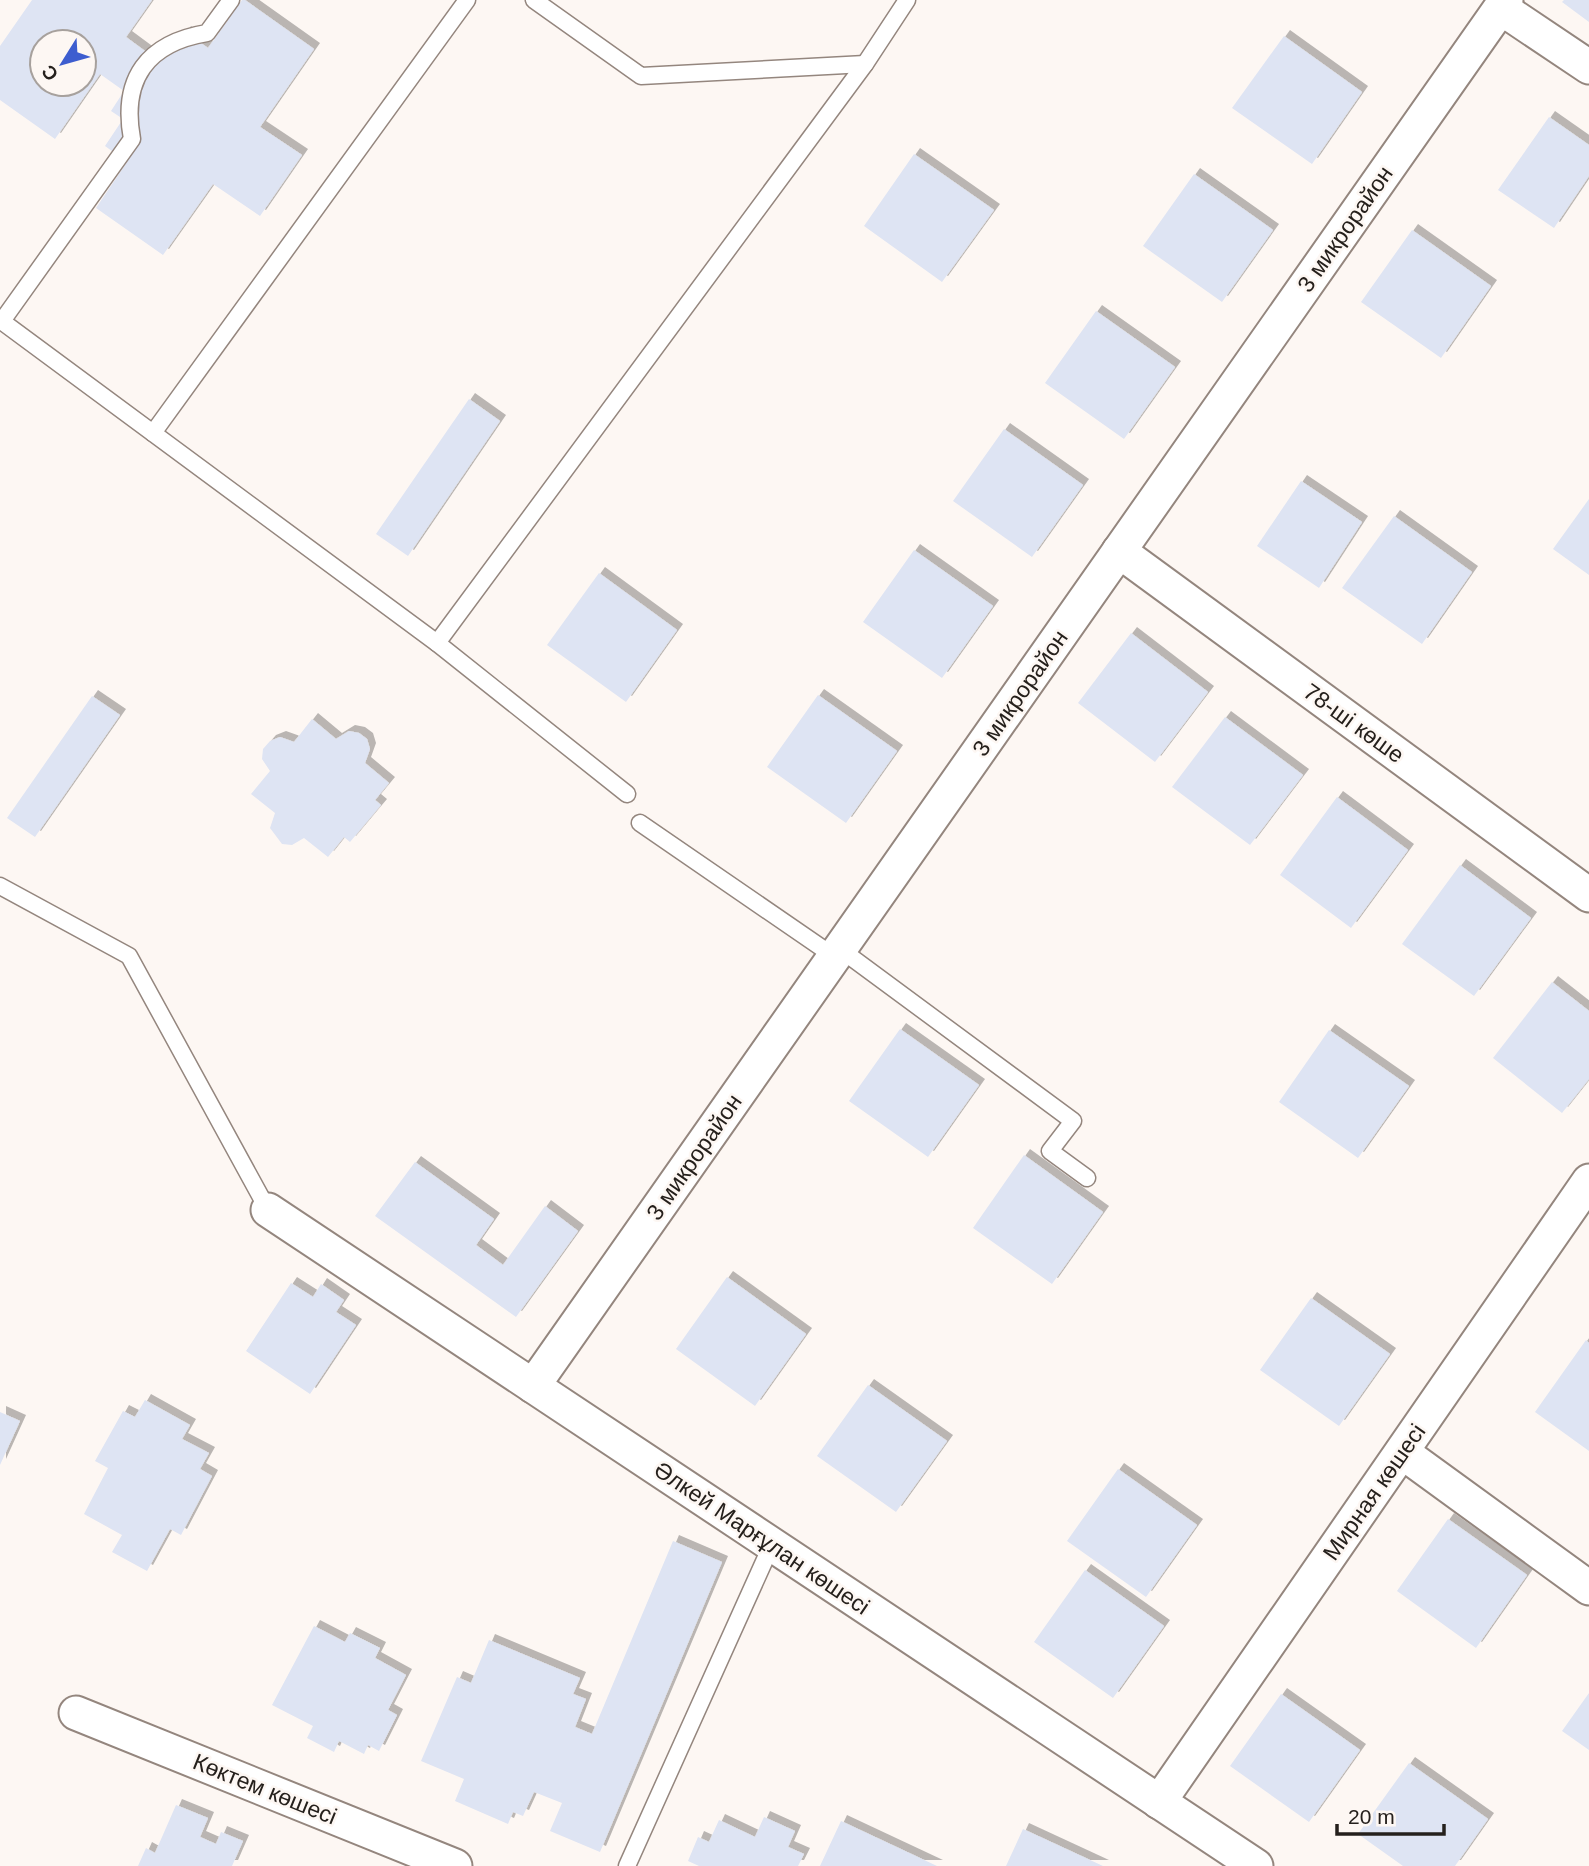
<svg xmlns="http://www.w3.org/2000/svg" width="1589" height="1866" viewBox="0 0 1589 1866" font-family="Arial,sans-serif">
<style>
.building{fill:#dee4f3;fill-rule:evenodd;filter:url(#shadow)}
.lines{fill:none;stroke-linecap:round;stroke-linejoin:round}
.service-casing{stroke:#94867e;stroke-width:19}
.minor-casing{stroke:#94867e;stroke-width:37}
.service{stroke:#fff;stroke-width:16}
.minor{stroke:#fff;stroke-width:33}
.labels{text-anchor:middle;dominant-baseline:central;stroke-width:5;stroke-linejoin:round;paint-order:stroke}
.street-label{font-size:23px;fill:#25201c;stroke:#fdf7f3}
</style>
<defs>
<filter id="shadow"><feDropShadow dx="6" dy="-6" stdDeviation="0" flood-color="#0004"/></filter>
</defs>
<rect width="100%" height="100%" fill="#fdf7f3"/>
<g class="building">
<path d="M32,0H152L126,37L149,54L153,47L168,57L185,32L208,48L242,0H245L314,49L260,127L302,155L260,216L213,184L163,255L96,208L127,162L105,146L123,119L111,111L124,91L100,74L55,139L0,100V46ZM42,42H84V84H42Z"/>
<polygon points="1564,0 1589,0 1589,22 1562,2"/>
<polygon points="1284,36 1362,92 1312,164 1232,108"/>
<polygon points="1549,117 1589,145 1589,176 1554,228 1498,190"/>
<polygon points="914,154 994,210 942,282 864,226"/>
<polygon points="1194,174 1273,230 1222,302 1143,246"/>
<polygon points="1412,230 1491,286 1441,358 1361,302"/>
<polygon points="1096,311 1175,367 1124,439 1045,383"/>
<polygon points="469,399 500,421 408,556 376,534"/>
<polygon points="1004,429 1083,485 1032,557 953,501"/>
<polygon points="1301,481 1362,522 1319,588 1257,546"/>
<polygon points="1589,499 1589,575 1553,549"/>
<polygon points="1394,516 1472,572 1422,644 1342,588"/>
<polygon points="914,550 993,606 942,678 863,622"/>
<polygon points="599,573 677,630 626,702 547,645"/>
<polygon points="1131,633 1208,692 1155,762 1078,703"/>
<polygon points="818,695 897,751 846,823 767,767"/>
<polygon points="92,696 120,715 35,837 7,818"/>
<polygon points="1225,717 1303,775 1250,845 1172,787"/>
<polygon points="312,719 336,739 349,731 359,733 367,739 370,749 365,763 389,783 375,800 381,805 350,842 344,837 328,857 304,838 292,845 282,844 270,828 275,813 251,794 270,771 262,759 263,749 270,741 280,737 294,742"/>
<polygon points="1337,797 1408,850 1351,928 1280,875"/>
<polygon points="1460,865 1531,918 1474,996 1402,944"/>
<polygon points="1552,982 1589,1011 1589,1079 1562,1113 1493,1058"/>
<polygon points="900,1029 979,1085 928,1157 849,1101"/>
<polygon points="1329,1030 1409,1086 1358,1158 1279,1102"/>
<polygon points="1024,1155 1103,1212 1052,1284 973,1228"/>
<polygon points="415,1162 494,1219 476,1245 503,1265 545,1206 578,1231 516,1317 375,1216"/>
<polygon points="727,1277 806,1334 755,1406 676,1349"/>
<polygon points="291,1283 313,1297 321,1284 344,1300 336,1312 356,1325 310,1394 246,1351"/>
<polygon points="1311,1298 1390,1354 1339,1426 1260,1370"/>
<polygon points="1586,1340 1589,1343 1589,1451 1535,1412"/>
<polygon points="868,1385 947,1441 896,1512 817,1456"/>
<polygon points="145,1400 190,1425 182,1439 209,1453 200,1469 212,1476 181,1535 170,1529 147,1571 112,1552 122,1535 84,1514 108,1468 95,1461 123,1411 135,1417"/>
<polygon points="0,1412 20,1421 0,1465"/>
<polygon points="1118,1469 1197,1525 1146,1597 1067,1541"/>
<polygon points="1448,1519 1527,1575 1476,1648 1397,1591"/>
<polygon points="673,1541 722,1562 600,1852 550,1831 562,1803 534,1792 523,1816 513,1812 508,1824 455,1801 464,1779 421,1761 457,1677 471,1683 489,1640 580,1678 573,1694 586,1699 575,1727 592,1734"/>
<polygon points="1085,1570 1164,1626 1113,1698 1034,1642"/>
<polygon points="314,1626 345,1642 350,1633 380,1648 375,1658 406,1675 388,1710 397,1715 379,1751 368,1745 364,1754 339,1741 334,1752 307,1738 313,1726 272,1705"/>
<polygon points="1589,1693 1589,1750 1562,1731"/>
<polygon points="1281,1694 1360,1750 1309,1822 1230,1766"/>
<polygon points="1409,1763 1488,1819 1455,1866 1403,1866 1358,1834"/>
<polygon points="176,1805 208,1818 200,1837 216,1844 221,1832 243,1841 232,1866 138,1866 146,1848 155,1853"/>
<polygon points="764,1817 795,1831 788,1847 804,1854 798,1866 699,1866 688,1861 698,1837 709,1842 719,1820 755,1837"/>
<polygon points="841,1821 937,1866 820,1866"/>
<polygon points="1023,1829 1103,1866 1006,1866"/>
</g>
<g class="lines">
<g class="service-casing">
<g id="service">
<polyline points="534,0 641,76 865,64"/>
<polyline points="0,320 437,643 627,794"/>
<path d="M2,321L132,139C121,79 147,43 207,33L231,0"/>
<polyline points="153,433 467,0"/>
<polyline points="437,643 865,64 907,0"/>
<polyline points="640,823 835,957"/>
<polyline points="0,886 129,956 268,1210"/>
<polyline points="840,949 1073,1121 1050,1151 1087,1178"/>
<polyline points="627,1866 772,1544"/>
</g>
</g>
<g class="minor-casing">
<g id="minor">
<polyline points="1501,8 1589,67"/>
<polyline points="1119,551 1589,895"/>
<polyline points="268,1210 1256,1866"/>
<polyline points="533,1386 1506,0"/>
<polyline points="1402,1452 1589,1588"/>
<polyline points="76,1713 455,1866"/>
<polyline points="1159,1802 1589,1181"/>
</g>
</g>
<use href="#service" class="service"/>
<use href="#minor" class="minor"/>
</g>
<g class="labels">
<g class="street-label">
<text transform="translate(1345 229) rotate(-55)">3 микрорайон</text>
<text transform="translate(1020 693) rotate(-55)">3 микрорайон</text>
<text transform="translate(1354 723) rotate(36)">78-ші көше</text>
<text transform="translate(694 1157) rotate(-55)">3 микрорайон</text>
<text transform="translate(1374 1492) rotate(-55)">Мирная көшесі</text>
<text transform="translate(762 1538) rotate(34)">Әлкей Марғұлан көшесі</text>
<text transform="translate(265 1789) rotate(22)">Көктем көшесі</text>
</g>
</g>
<g transform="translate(63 63) rotate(233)"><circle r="33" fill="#fdf7f3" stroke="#a7a19d" stroke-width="2"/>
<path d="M0-5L12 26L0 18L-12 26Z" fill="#3d5dcf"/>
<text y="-10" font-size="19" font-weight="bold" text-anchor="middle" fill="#25201c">С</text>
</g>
<path d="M1337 1824v10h107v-10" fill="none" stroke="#25201c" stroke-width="3.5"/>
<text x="1348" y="1824" font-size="21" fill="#25201c" stroke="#fdf7f3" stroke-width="5" paint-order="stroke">20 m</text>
</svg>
